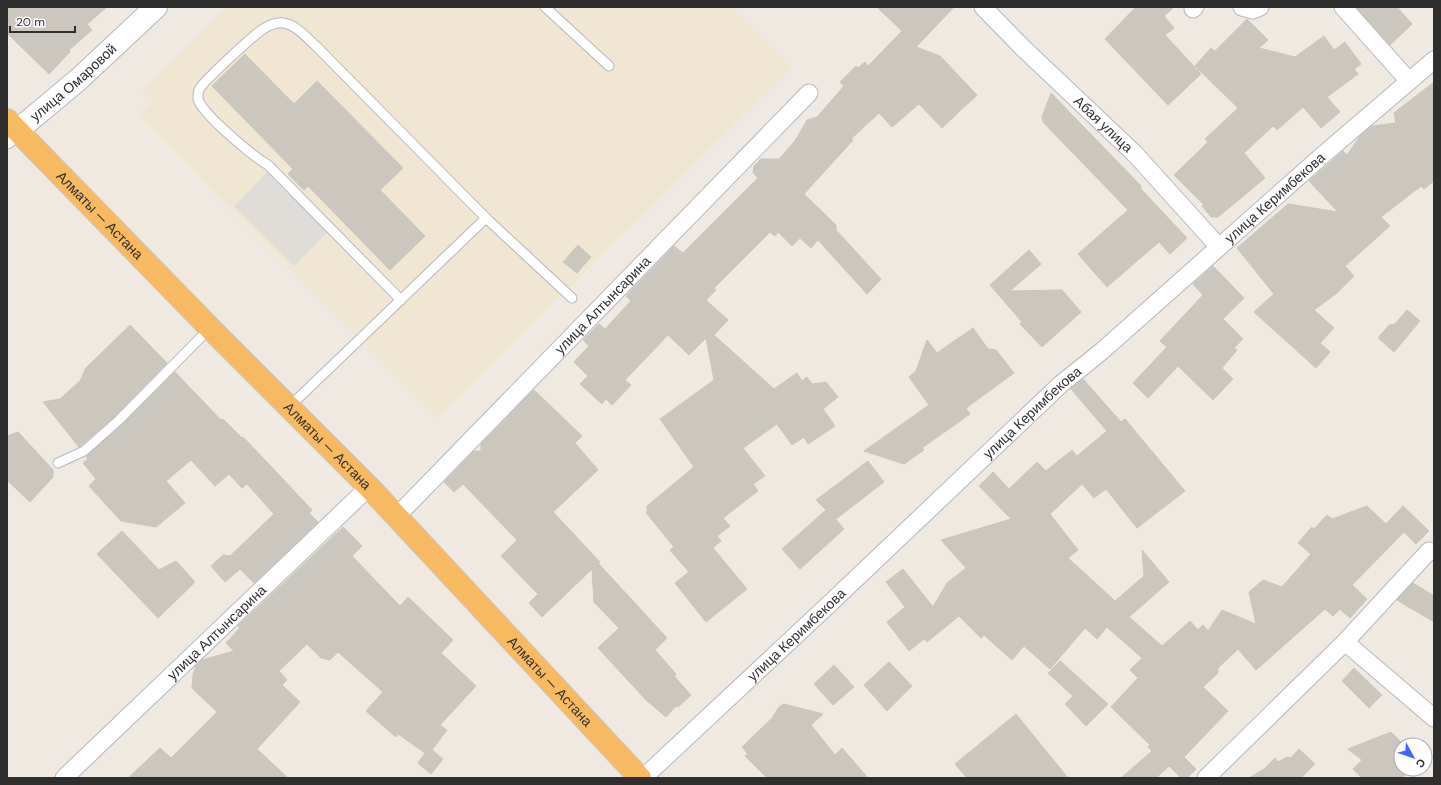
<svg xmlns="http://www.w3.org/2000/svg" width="1441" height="785" viewBox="0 0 1441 785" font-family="'DM Sans',sans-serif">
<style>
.education{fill:#f0e6d1}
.plaza{fill:#dfdcd8}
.building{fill:#cbc7bf;stroke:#cbc5ba}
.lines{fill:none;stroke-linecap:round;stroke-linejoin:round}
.service-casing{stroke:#b4b7c1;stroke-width:11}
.minor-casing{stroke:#b4b7c1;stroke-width:19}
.tertiary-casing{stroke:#b4b7c1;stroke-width:24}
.trunk-casing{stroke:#c9c9c9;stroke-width:24}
.service{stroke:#fff;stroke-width:9}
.minor{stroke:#fff;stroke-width:17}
.tertiary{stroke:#fff;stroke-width:22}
.trunk{stroke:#f8ba60;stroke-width:22}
.labels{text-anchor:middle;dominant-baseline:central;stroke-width:4;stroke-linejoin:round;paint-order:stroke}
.street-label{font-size:14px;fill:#2e2e2e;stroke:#fff}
</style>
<rect width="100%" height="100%" fill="#efe9e1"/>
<polygon class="education" points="225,7 732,7 792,67 437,418 139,115 153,101 142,89"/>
<polygon class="plaza" points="275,164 293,183 289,187 302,200 306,196 335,225 294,266 234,206"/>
<g class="building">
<polygon points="7,7 107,7 87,24 92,30 69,50 70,52 49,74 7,33"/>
<polygon points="877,7 954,7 916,47 940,56 977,95 942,128 919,104 892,127 879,113 851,139 853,140 804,194 836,225 836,230 881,279 867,294 818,240 811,248 800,238 792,246 778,232 775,236 770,232 714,288 716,290 706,300 728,320 714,335 774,389 797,373 802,381 807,377 812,384 826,382 838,397 823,409 835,426 808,444 804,437 792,445 777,424 743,448 765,476 753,484 758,491 723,518 730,526 717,536 721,541 713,548 747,589 706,622 675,583 689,572 670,550 674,547 647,514 647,506 694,467 660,419 714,380 706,338 689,355 668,335 625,380 631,385 612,405 606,399 602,404 580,384 588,376 574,362 589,346 583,340 599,324 605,329 631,301 626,296 674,246 683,253 758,178 753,173 754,166 761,159 779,159 795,141 807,120 817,117 844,86 840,82 856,66 858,68 865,62 868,66 902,31"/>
<polygon points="1136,7 1174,7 1164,16 1174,28 1165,35 1201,74 1168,105 1105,39"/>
<polygon points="1356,7 1397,7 1412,24 1390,45"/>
<polygon points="1247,19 1268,40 1259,48 1295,57 1324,36 1334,50 1345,42 1361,64 1354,69 1358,74 1327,97 1340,112 1321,128 1303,107 1277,130 1273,126 1244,153 1265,178 1218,217 1211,217 1202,206 1204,205 1174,175 1208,142 1205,139 1238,108 1195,66 1211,48 1215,51"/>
<polygon points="245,54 294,104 317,81 403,168 380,190 425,236 390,270 308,186 304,190 288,174 293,169 212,86"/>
<polygon points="1434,82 1434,181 1424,189 1421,186 1381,217 1390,226 1345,266 1354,276 1337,293 1314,310 1334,328 1320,343 1330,352 1316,368 1254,312 1274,294 1237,248 1288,204 1338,212 1309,181 1343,151 1347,155 1360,136 1372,126 1396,123 1394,113"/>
<polygon points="1051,93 1141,186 1141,189 1187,238 1170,254 1159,242 1107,287 1078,254 1128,210 1043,122 1042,117"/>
<polygon points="578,245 591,257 577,273 563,262"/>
<polygon points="1029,250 1041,264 1010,291 1062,290 1081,312 1042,347 1020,324 1022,322 990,285"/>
<polygon points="1213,266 1244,298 1223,319 1243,339 1234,348 1237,350 1222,368 1233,379 1213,400 1178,366 1148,398 1133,383 1167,347 1160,341 1203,295 1193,284"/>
<polygon points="1407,310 1420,321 1394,352 1378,338 1389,325 1395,324"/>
<polygon points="130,325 167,363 115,416 79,447 43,402 60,399 80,381 86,368"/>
<polygon points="973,328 988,349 996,350 1014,373 966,408 970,414 922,448 924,450 904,464 864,451 929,405 909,377 916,371 927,340 937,353"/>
<polygon points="175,372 221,420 223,419 242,438 243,437 265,460 312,510 309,513 318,522 254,583 240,569 225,582 211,566 223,555 230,556 274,514 247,484 242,488 229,474 215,486 191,460 166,481 185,503 156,527 121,521 89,486 96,479 83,463 88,459 86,457 123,424"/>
<polygon points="1083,379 1121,422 1125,419 1185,491 1137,528 1106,489 1094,498 1082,484 1050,514 1078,550 1068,558 1115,601 1144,576 1142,550 1169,582 1129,617 1162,646 1190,621 1198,630 1203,625 1208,631 1222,610 1256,624 1249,592 1263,580 1282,587 1311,554 1298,543 1312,527 1314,529 1327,515 1332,519 1367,506 1386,524 1403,506 1429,531 1416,544 1404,532 1352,585 1367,599 1350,618 1340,609 1333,616 1325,609 1256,670 1238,649 1218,668 1218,673 1203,687 1228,711 1184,757 1196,769 1187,778 1181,778 1169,766 1156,778 1121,778 1152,751 1148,747 1150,745 1111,707 1138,678 1130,670 1142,658 1107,627 1097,639 1085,628 1050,669 1024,646 1012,660 984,635 981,638 959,616 927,642 924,639 909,651 887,622 905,607 886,582 903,569 933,607 947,583 966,568 941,540 1011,519 979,486 993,472 1009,489 1037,462 1046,471 1072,450 1077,456 1107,431 1071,389"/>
<polygon points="534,390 582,436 575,443 598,470 553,512 600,562 598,563 667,638 655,650 676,674 674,676 691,695 678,707 677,705 666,717 646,700 598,648 619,628 594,602 592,569 542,617 529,603 538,594 501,556 517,540 463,484 454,492 444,482 474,451 481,451 481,444"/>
<polygon points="18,432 53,470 53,477 30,502 7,480 7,436"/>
<polygon points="868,461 884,482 836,519 831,514 844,529 800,569 782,549 826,510 816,500"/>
<polygon points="343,527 362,546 352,556 400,606 408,597 453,640 441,653 476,686 440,725 447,730 432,750 443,759 431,774 418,763 425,753 398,734 396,737 366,711 383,692 338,652 330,660 321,658 307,644 279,671 287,680 282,685 300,702 257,749 288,778 128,778 160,748 171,758 217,712 192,688 193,674 196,666 202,660 234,651 226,643 240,628 238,626"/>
<polygon points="122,531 159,570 176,561 195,582 158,618 97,554"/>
<polygon points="1413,583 1434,596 1434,622 1397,600"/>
<polygon points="1060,661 1108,704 1086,726 1065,704 1073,696 1048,673"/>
<polygon points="889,662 912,686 887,711 864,685"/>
<polygon points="834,665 854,687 833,705 814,684"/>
<polygon points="1354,668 1382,695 1369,708 1342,681"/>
<polygon points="784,704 823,714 811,725 835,755 842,748 868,778 767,778 745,756 748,754 742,747 772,718 779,707"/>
<polygon points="1016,714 1068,778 967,778 955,764"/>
<polygon points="1391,732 1404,745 1401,745 1401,769 1410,769 1402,778 1362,778 1353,769 1362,760 1348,749"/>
<polygon points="1299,749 1315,764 1301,778 1249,778 1264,769 1275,758 1278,762 1287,757 1291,758"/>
</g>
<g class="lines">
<g class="service-casing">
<g id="service">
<polyline points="545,7 609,66"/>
<path d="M401,300L268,165C254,157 202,114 198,99C198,97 198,92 199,90C202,82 254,35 263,29C268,26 276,22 283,23C295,24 306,37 315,45L486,218L572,298"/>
<polyline points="289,407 486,218"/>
<polyline points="58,463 84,451 119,420 210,328"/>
</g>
</g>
<g class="minor-casing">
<g id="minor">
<path id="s1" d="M983,7L1023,48L1135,154L1219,247"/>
<polyline points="1242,7 1253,10 1260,7"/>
<polyline points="1343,7 1409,81"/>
<polyline points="1193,9 1195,7"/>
<polyline points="7,140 18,130"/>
<path id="s2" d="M396,517L809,93"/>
<polyline points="1345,642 1434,718"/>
<path id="s3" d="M64,778L369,487"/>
<path id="s4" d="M643,778L824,609L1061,384L1102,351L1324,154L1434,60"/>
<polyline points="1206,778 1345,642 1429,551"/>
</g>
</g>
<g class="tertiary-casing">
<g id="tertiary">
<path id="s5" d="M18,130L79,79L156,7"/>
</g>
</g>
<g class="trunk-casing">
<g id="trunk">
<path id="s6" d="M7,120L210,328L369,487L640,778"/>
</g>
</g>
<use href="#service" class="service"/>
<use href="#minor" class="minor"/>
<use href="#tertiary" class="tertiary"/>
<use href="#trunk" class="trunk"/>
</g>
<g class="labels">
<g class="street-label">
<text stroke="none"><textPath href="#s5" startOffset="73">улица Омаровой</textPath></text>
<text stroke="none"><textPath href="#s1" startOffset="168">Абая улица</textPath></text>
<text stroke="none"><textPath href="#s4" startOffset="858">улица Керимбекова</textPath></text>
<text stroke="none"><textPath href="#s6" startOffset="133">Алматы — Астана</textPath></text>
<text stroke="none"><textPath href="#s2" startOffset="296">улица Алтынсарина</textPath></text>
<text stroke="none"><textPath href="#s4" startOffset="534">улица Керимбекова</textPath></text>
<text stroke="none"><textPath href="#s6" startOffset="457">Алматы — Астана</textPath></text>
<text stroke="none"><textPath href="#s3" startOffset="211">улица Алтынсарина</textPath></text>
<text stroke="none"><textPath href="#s4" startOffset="210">улица Керимбекова</textPath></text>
<text stroke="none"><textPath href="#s6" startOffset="781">Алматы — Астана</textPath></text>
</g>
</g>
<rect width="1441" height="785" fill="none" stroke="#2e2e2e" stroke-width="16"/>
<g transform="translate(1413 757) rotate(130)"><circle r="19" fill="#ffffff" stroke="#ababab"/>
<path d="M0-3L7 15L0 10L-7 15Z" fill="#4264fb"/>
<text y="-6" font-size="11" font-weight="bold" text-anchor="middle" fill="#2e2e2e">С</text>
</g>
<path d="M10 26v6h65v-6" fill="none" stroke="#2e2e2e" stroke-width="2"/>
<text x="16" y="26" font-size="12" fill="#2e2e2e" stroke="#ffffff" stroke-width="3" paint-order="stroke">20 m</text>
</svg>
